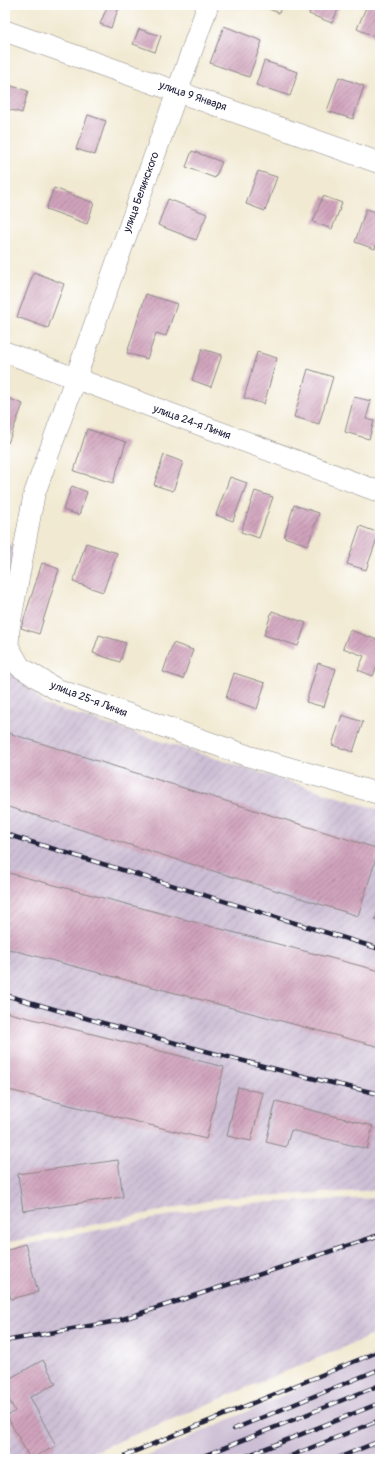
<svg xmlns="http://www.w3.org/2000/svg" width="385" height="1464" viewBox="0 0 385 1464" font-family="Pangolin,sans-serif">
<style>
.industrial{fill:url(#industrial-furrows)}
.railway{fill:#ccbed4}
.building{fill:url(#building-hatch)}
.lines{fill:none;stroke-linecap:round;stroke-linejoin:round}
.minor-casing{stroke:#8a8686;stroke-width:22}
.minor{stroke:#fff;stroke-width:21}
.rail-casing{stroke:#22223b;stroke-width:4.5}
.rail{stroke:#fff;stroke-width:3;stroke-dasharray:9;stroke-linecap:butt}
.labels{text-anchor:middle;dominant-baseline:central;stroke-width:4;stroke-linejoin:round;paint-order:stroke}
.street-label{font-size:11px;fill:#22223b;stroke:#fff}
</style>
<defs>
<pattern id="industrial-furrows" width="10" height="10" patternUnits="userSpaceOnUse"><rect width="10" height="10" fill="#ccbed4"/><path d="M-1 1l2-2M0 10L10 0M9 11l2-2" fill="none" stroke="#afa3b7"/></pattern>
<pattern id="building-hatch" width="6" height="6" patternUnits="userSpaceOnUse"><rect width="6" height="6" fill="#d0a3bc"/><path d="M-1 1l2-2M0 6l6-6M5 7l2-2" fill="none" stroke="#a8849a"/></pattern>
</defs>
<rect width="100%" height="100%" fill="#fff"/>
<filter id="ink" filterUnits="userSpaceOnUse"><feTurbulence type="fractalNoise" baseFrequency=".025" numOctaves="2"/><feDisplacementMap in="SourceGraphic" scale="8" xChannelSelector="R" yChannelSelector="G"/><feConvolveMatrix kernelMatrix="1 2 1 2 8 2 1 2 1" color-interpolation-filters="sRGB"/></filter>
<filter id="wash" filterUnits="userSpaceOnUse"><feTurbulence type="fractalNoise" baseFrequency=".012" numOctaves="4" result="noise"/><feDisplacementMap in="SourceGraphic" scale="16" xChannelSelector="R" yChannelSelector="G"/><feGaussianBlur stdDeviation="0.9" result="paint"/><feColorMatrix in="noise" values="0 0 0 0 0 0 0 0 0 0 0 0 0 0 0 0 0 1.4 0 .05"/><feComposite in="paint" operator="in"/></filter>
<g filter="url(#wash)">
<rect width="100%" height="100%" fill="#f1e9d1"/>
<g class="industrial">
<polygon points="5,543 13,546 11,611 5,622"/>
<polygon points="5,660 45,705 380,810 380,1190 222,1198 5,1243"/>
<polygon points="380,1198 380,1332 86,1455 64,1459 5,1459 5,1249 226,1204"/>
</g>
<polygon class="railway" points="380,1352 380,1459 141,1459"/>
<g id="blocks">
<g class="building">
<polygon points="108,5 120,5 111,28 100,24"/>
<polygon points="259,5 282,5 279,13"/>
<polygon points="312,5 340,5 332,23 309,14"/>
<polygon points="367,5 380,5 380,27 376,37 357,29"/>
<polygon points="224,26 262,41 249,77 210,63"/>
<polygon points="139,29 161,36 155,52 133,44"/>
<polygon points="264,61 298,72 290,96 256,85"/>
<polygon points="339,77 364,86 353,119 327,111"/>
<polygon points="5,84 28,91 22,113 5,108"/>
<polygon points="88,115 106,121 95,155 76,149"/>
<polygon points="192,151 222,162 215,178 186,167"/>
<polygon points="258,171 277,177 265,211 246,204"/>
<polygon points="54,188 94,203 87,224 46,209"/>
<polygon points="323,196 342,203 332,229 313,222"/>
<polygon points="168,199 207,214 196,240 158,225"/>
<polygon points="366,209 380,213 380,234 375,249 355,242"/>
<polygon points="34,272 64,284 48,328 17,317"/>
<polygon points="146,294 177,304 166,336 156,333 147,359 127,353"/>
<polygon points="202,349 222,355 211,387 192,380"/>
<polygon points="257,352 277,358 264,404 244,398"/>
<polygon points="308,369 333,377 319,424 294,417"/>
<polygon points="5,397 23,404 8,443 5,442"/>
<polygon points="354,397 371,401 366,419 374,421 369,439 345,432"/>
<polygon points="87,429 126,442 113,483 74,471"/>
<polygon points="164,455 183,462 173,491 154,485"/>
<polygon points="230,477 247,483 233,521 216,515"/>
<polygon points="72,486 87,492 79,515 63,510"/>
<polygon points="255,491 273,497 259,538 241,532"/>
<polygon points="294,505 319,513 308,545 284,537"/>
<polygon points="360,526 379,533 366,570 347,564"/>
<polygon points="86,543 117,553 103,592 73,582"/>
<polygon points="42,563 59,569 39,634 21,628"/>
<polygon points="272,611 306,623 298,646 264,635"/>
<polygon points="350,630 380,641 380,658 373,676 358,670 364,656 343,648"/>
<polygon points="99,635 126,643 120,662 93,653"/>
<polygon points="173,643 193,650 183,679 163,672"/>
<polygon points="318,663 336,669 324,707 306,702"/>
<polygon points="234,673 265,683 257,709 226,698"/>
<polygon points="342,715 363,722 353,752 332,745"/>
<polygon points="5,732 379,849 358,916 5,806"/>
<polygon points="5,872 380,971 380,1047 5,948"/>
<polygon points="380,905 380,922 375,920"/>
<polygon points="5,1012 224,1067 206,1139 5,1089"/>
<polygon points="238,1087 263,1093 251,1141 227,1136"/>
<polygon points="276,1101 373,1126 367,1149 291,1130 286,1147 266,1142"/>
<polygon points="118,1160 123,1197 23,1211 18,1174"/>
<polygon points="25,1244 38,1292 11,1299 5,1277 5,1250"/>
<polygon points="43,1360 56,1384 30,1397 56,1446 30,1459 7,1416 15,1411 5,1392 5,1381"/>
</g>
</g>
</g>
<g filter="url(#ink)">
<use href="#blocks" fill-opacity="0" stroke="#8a8686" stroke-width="1"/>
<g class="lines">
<g class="minor-casing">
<g id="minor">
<polyline points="208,5 34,495 9,629 8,646 20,667 56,689 248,756 380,794"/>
<polyline points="5,31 380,163"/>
<polyline points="5,352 380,492"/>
</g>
</g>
<use href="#minor" class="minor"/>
<g class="rail-casing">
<g id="rail">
<polyline points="5,834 380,949"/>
<path d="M5,995C129,1031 254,1066 380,1094"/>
<polyline points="5,1341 117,1321 380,1235"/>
<polyline points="234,1429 380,1369"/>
<polyline points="126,1455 380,1351"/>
<polyline points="196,1459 380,1385"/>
<polyline points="239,1459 380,1403"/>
<polyline points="283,1459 380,1420"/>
<polyline points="335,1459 380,1441"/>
</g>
</g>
<use href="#rail" class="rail"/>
</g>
</g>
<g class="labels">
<g class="street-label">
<text transform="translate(193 96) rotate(19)">улица 9 Января</text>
<text transform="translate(141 192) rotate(-70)">улица Белинского</text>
<text transform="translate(192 422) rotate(20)">улица 24-я Линия</text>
<text transform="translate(89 699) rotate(21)">улица 25-я Линия</text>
</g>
</g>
<rect width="385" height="1464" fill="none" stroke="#fff" stroke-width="20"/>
</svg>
